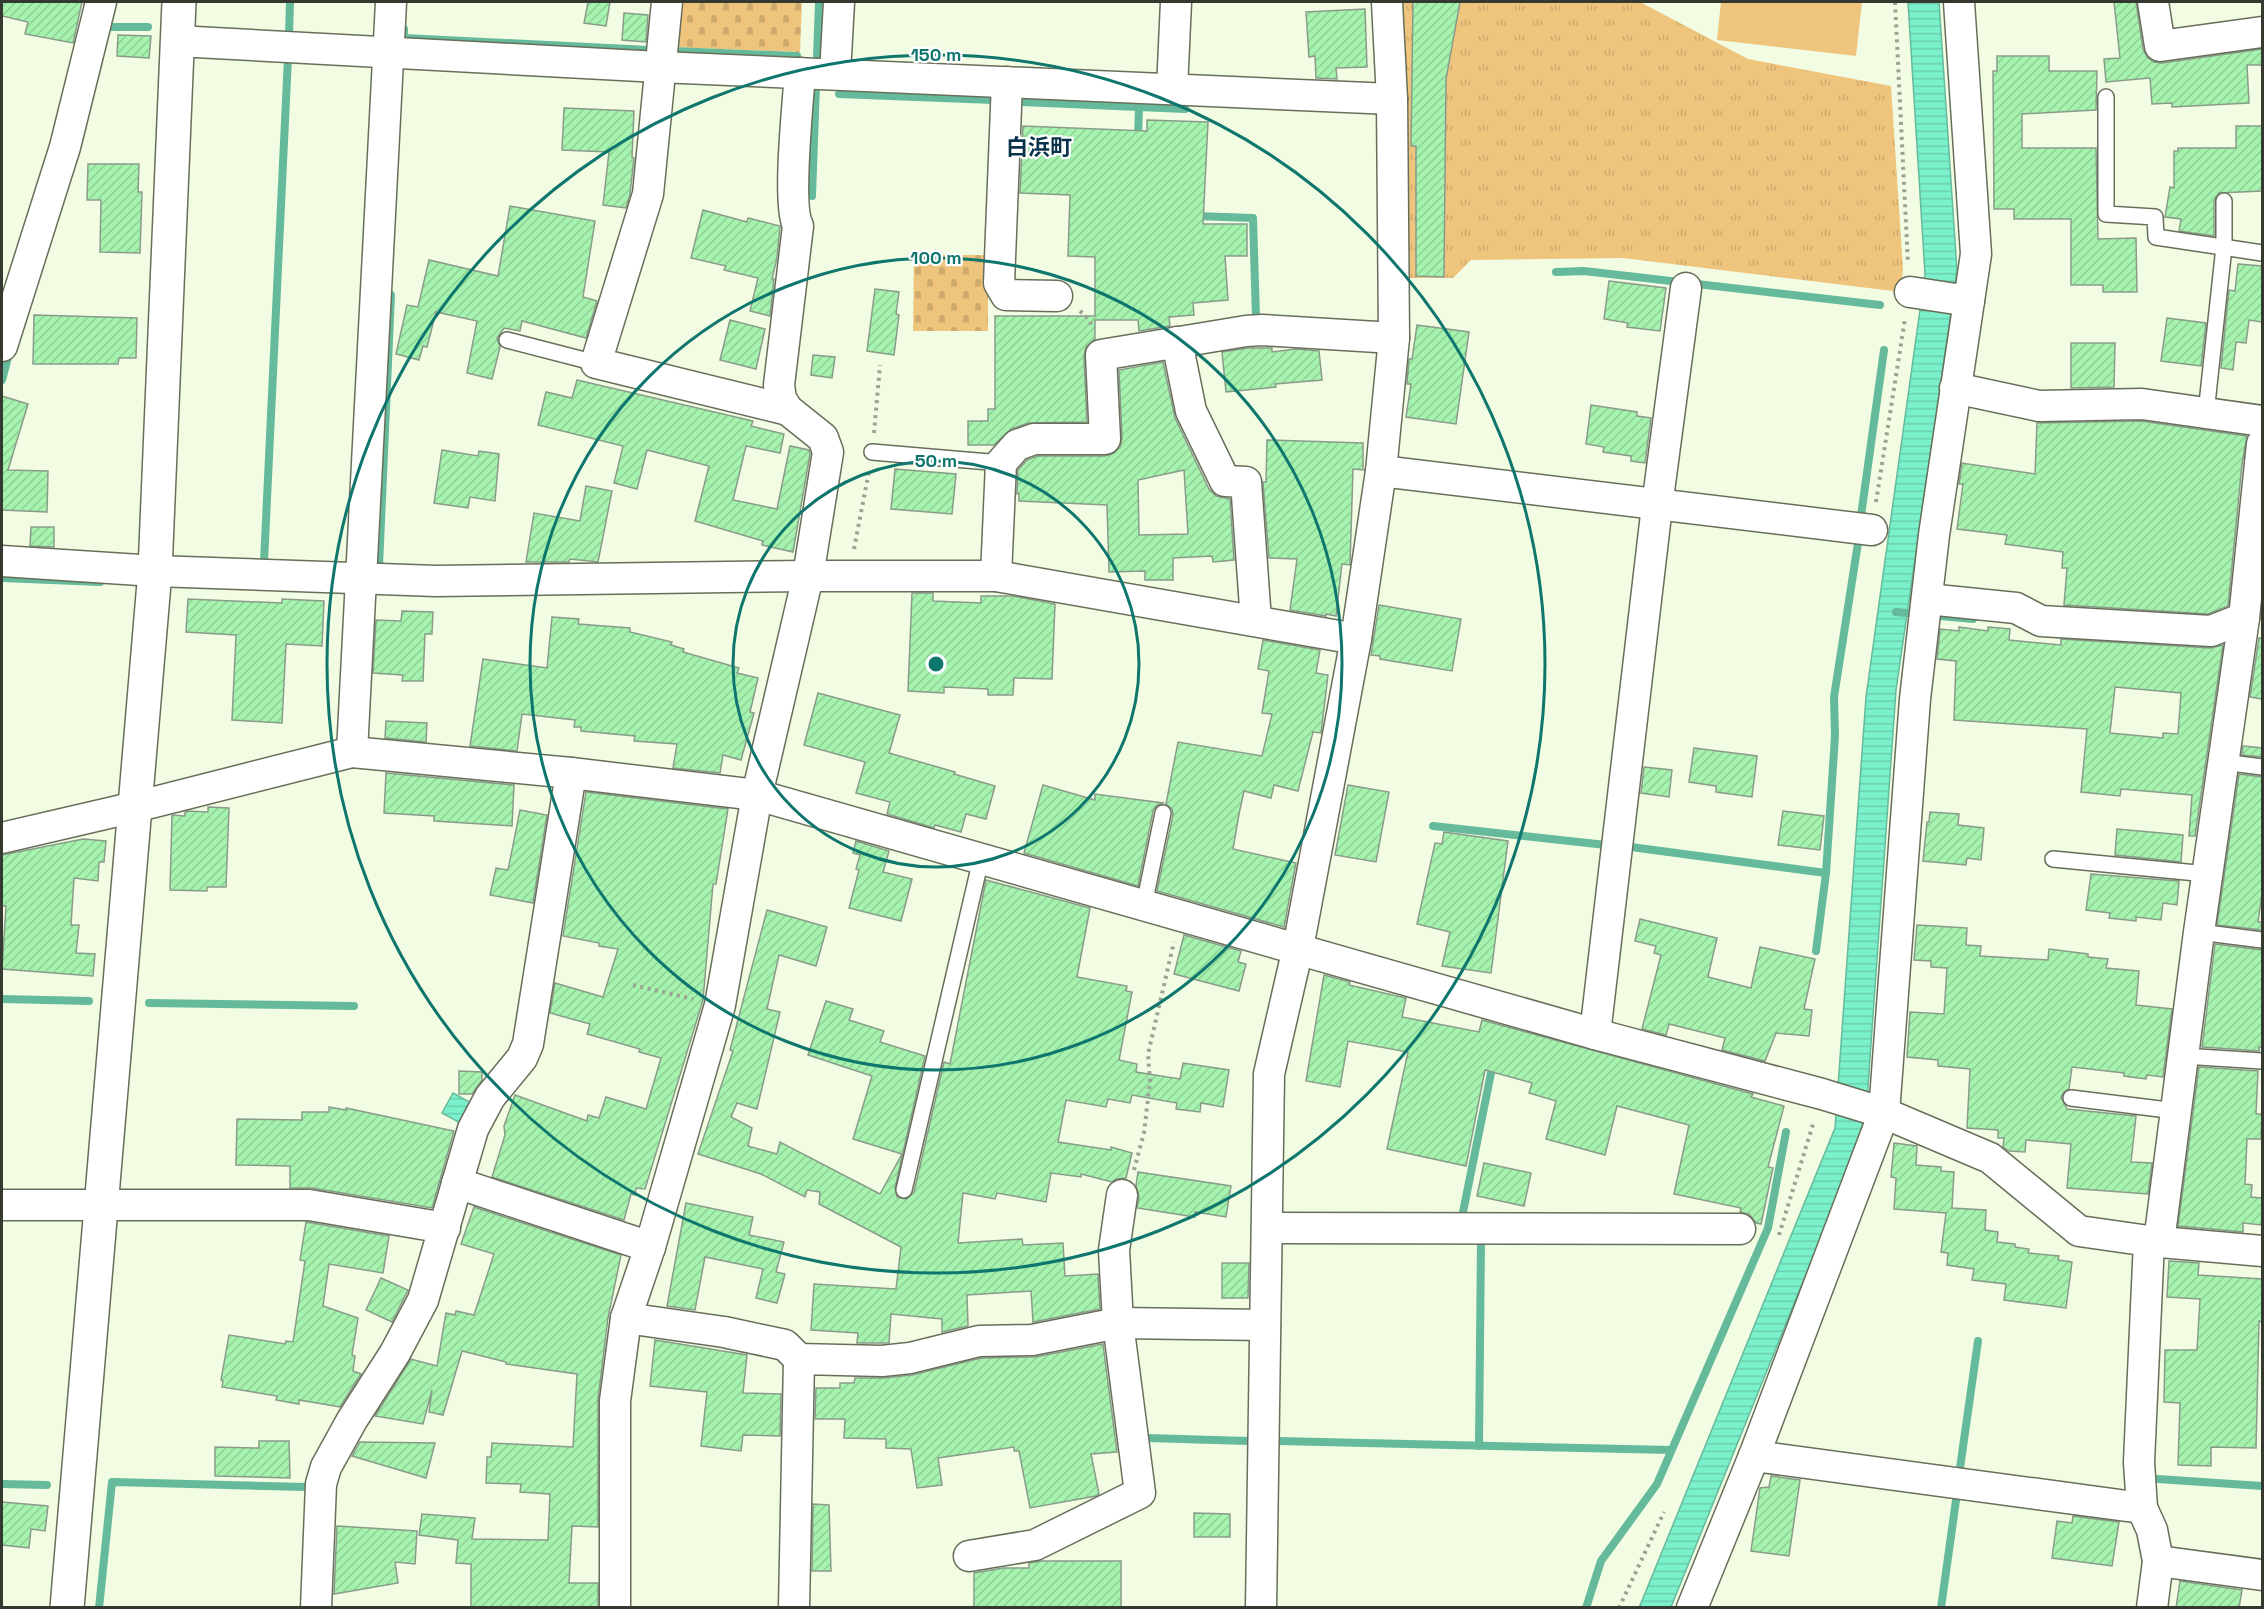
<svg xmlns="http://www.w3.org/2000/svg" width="2264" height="1609" viewBox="0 0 2264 1609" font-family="'Space Grotesk','Noto Sans JP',sans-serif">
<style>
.grass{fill:url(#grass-tufts)}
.cemetery{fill:url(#cemetery-stones)}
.garden{fill:#efc57e}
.water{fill:url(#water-rules);stroke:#66ba9c;stroke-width:1.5}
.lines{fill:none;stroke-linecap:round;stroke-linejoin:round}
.stream{stroke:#66ba9c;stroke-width:8}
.building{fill:url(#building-hatch);stroke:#899c8a;stroke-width:1.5;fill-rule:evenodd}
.service-casing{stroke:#676f5a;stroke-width:18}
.minor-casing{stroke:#676f5a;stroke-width:33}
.tertiary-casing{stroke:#676f5a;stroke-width:36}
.path{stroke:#9ba291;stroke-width:4;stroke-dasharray:3 4.5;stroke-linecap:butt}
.service{stroke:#fff;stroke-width:15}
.minor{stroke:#fff;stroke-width:30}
.tertiary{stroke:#fff;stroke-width:33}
.ring{fill:none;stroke:#0f766e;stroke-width:3}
.labels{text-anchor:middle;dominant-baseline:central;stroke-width:4.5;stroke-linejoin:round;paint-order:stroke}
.quarter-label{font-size:22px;font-weight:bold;fill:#083249;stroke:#fff}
.centre{fill:#0f766e;stroke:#fff;stroke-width:3}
.ring-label{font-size:18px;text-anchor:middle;font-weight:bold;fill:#0f766e;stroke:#fff;stroke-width:4.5;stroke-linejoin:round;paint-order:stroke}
</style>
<defs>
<pattern id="grass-tufts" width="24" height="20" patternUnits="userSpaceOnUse" patternTransform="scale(1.5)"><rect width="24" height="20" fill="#efc57e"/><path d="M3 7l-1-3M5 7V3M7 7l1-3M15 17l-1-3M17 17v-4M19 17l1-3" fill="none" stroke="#ceaa6d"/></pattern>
<pattern id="cemetery-stones" width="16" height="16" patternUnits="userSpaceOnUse" patternTransform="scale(1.5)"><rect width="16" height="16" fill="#efc57e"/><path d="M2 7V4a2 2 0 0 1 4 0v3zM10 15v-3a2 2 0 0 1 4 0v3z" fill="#ceaa6d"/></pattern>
<pattern id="water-rules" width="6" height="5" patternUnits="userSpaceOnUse" patternTransform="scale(1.5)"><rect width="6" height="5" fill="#7bf1cb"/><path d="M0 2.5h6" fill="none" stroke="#6bcfaf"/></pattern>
<pattern id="building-hatch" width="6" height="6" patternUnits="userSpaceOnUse" patternTransform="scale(1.5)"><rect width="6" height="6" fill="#a5f3ae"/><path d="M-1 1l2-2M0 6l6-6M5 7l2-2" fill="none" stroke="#8fd196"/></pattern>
</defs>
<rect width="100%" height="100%" fill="#f2fce3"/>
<polygon class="grass" points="1400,2 1640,2 1748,59 1891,86 1903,269 1901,292 1623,258 1471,260 1453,278 1410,278"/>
<g class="cemetery">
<polygon points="673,2 802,2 800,52 668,47"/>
<polygon points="914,255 988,255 988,331 913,331"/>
</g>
<polygon class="garden" points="1721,2 1862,2 1856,56 1717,40"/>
<g class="water">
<polygon points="1908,2 1939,2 1957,271 1896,690 1865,1129 1671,1607 1639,1608 1835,1128 1866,697 1925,274"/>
<polygon points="453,1093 473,1104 462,1124 442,1113"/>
</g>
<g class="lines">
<g class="stream">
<polyline points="102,27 148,27"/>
<polyline points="404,29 404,38 649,50"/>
<polyline points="289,34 290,2"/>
<polyline points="673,51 797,56"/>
<polyline points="839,94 993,100"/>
<polyline points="1022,102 1185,109"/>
<polyline points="1138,139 1139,107"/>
<polyline points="812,196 819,2"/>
<polyline points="1195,216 1253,218 1256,317"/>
<polyline points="1556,272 1584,271 1880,305"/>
<polyline points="2,380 10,350"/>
<polyline points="1860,523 1884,350"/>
<polyline points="264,562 288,58"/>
<polyline points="379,566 391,295"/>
<polyline points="2,578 100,582"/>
<polyline points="1896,612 1973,619"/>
<polyline points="1433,826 1606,845"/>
<polyline points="1631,847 1826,873"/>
<polyline points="1816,951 1826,873 1835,736 1834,697 1858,543"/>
<polyline points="2,999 89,1001"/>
<polyline points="149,1003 354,1006"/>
<polyline points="1462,1217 1493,1063"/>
<polyline points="1147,1438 1249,1441"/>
<polyline points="1278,1441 1671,1450"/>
<polyline points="1479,1446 1481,1240"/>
<polyline points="1959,1475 1978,1341"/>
<polyline points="2158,1479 2262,1486"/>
<polyline points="2,1484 47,1485"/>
<polyline points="99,1608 112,1482 307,1487"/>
<polyline points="1586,1608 1601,1561 1657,1484 1768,1228 1786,1132"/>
<polyline points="1941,1608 1957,1493"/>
</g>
</g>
<g class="building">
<polygon points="2,2 82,2 73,43 25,34 28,22 2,16"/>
<polygon points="588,2 610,2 606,26 584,23"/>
<polygon points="1413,2 1460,2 1446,79 1444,277 1416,276 1416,146 1411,146"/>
<polygon points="2114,2 2136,2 2143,49 2147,57 2154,62 2162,63 2262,49 2262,65 2247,65 2249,103 2172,107 2172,103 2152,104 2150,78 2106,82 2104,59 2120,58"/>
<polygon points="1365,9 1367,67 1336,68 1337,79 1316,78 1315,56 1309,57 1306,12"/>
<polygon points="624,13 648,15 646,42 622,40"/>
<polygon points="118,35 151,36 149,58 117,56"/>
<polygon points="1997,56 2049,56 2049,71 2097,71 2096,110 2022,114 2022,148 2096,148 2098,239 2136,238 2137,292 2103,292 2103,285 2071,285 2071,219 2014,219 2014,209 1994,209 1993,71 1997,71"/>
<polygon points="564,108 634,111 632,157 634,158 630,194 626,208 603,205 609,152 562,150"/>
<polygon points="1147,120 1208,122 1203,224 1247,224 1247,256 1225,256 1228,300 1193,303 1194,315 1169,317 1170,326 1139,331 1138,320 1095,320 1095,339 1086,347 1084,356 1087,422 1029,423 1011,429 994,445 968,445 968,421 988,421 988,409 995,409 995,316 1095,316 1095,257 1068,256 1070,195 1020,193 1023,126 1147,131"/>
<polygon points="2236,126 2262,126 2262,191 2219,193 2214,201 2214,236 2179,231 2181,219 2165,217 2170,187 2174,188 2174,151 2178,151 2178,148 2236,148"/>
<polygon points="88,164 139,164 138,192 142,192 140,253 100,252 101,200 87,200"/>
<polygon points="510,206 595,221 583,297 597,301 586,338 522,321 520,331 504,328 497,338 500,347 492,379 467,373 477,321 436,312 427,347 423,346 419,360 396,354 407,305 418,307 429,260 498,276"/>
<polygon points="703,210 747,222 748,218 780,226 777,258 772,279 774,279 770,316 750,311 758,278 724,270 726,266 691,258"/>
<polygon points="2238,264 2262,266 2262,322 2249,320 2246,343 2236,342 2233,370 2221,368 2229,290 2235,291"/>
<polygon points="1609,281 1666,288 1660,331 1627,327 1628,323 1604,319"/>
<polygon points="875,289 899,292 896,314 899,315 894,355 867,351"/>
<polygon points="34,315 137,318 136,358 119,358 118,364 33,364"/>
<polygon points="2167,318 2206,323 2201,366 2161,361"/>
<polygon points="730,320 765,329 756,369 720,360"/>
<polygon points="1417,325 1469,332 1456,424 1406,417 1411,384 1407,384 1409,359 1412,359"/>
<polygon points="2071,343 2115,343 2114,387 2071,388"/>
<polygon points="1248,348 1272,348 1272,352 1296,349 1319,351 1322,380 1275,384 1276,387 1226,392 1222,352"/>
<polygon points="813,355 835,357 832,378 811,375"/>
<path d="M1163,362L1175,418L1209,489L1216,496L1230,499L1234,560L1213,562L1212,556L1173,558V580H1145V571L1109,572L1107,505L1019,501V494H1017L1018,470L1027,460L1037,456H1105L1114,453L1120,447L1122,438L1119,370ZM1184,470L1188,534L1139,535L1138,480Z"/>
<polygon points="577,380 753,421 751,426 784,434 780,453 746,446 733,500 777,509 790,446 809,450 810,454 793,552 762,545 763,541 695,521 709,466 647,450 637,489 614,483 623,446 538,425 546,392 572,398"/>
<polygon points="2,396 28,404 8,470 48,471 47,512 2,510"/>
<polygon points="1591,405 1637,412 1637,416 1651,418 1645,463 1631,461 1631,456 1603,452 1604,447 1586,444"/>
<polygon points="2141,421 2247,436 2242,464 2228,606 2208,614 2064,605 2067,568 2062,568 2063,552 2005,544 2007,535 1957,529 1963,484 1959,484 1962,463 2035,474 2037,423"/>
<polygon points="1267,440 1363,443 1363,470 1353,469 1350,565 1342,564 1336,616 1326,614 1326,616 1290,610 1297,559 1269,558 1263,482 1266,482"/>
<polygon points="442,450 478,456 479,451 499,454 495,501 470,497 468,508 434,503"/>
<polygon points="895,469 956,474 952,514 891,509"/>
<polygon points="586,486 612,491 598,562 570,559 569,562 526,562 534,513 580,521"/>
<polygon points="31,527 54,527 54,547 30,546"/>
<polygon points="912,593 933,593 933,601 981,603 981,596 1013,596 1055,604 1052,679 1014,678 1013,695 988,695 988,689 944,687 944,693 908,691"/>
<polygon points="188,599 282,603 282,599 324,601 322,646 286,644 282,723 232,720 236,635 186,632"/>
<polygon points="1379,605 1461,619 1452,671 1380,659 1380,656 1371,655"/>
<polygon points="402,611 433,612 432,634 425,634 423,681 402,681 403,675 373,673 376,620 401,621"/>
<polygon points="552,617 579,619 578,624 630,628 630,632 672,642 671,645 684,649 683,652 739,668 737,673 758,678 750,712 754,713 741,760 723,755 720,773 673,768 677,744 634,741 635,736 581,731 581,727 574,727 575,720 522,714 517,751 470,746 483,659 547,668"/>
<path d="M1959,627L1988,631V627L2010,629L2009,640L2061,645V639L2210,648L2223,645L2195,836H2189L2192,795L2121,789L2120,796L2081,792L2087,729L1954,720L1956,661L1937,659L1940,629L1959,631ZM2115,687L2181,693L2178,734L2163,733V738L2110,733Z"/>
<polygon points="2259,638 2262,638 2262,699 2250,697"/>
<polygon points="1263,640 1320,650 1316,673 1328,675 1321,733 1313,732 1298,791 1274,785 1271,798 1244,791 1239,814 1233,849 1296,863 1284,927 1157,891 1173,815 1172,809 1166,804 1178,742 1262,756 1272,714 1262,713 1269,671 1258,669"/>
<polygon points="818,693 900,715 889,753 955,772 954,774 995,786 986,819 966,814 961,832 935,825 934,828 887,814 890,802 856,793 865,762 804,745"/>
<polygon points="386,721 427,723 426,742 385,738"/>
<polygon points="2243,746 2262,748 2262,757 2242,755"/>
<polygon points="1694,748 1757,756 1752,797 1716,792 1716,786 1689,782"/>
<polygon points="1644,767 1672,770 1669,797 1641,793"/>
<polygon points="386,773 514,785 512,826 434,821 434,816 384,813"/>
<polygon points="2239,774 2262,777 2262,894 2258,922 2262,922 2262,930 2217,925"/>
<polygon points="1043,785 1095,800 1095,794 1163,803 1156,806 1153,811 1138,886 1024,853"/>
<polygon points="1348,785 1389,792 1376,862 1335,855"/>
<polygon points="586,792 728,809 716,884 713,884 703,1000 645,1189 636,1188 635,1195 631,1194 624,1220 492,1177 505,1135 504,1126 515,1095 587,1121 588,1115 599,1118 606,1097 646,1109 661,1058 639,1052 640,1049 587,1034 590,1024 550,1013 555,983 603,997 618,949 599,946 599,943 563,936"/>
<polygon points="208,807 229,808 226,887 207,887 207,891 170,890 172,815 185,816 185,812 188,811 208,812"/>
<polygon points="520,810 547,815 533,903 490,895 496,868 508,870"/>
<polygon points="1783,811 1824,816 1820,850 1778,845"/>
<polygon points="1930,812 1959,814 1958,825 1984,828 1981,860 1967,858 1966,865 1923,861 1927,822 1929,822"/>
<polygon points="2117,829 2183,835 2181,862 2115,855"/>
<polygon points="1444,832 1508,841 1491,973 1442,966 1450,932 1417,924 1435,843 1442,844"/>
<polygon points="83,839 106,841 104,862 99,862 98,881 74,878 71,925 79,925 76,953 95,954 93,976 2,969 6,906 2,906 2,855"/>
<polygon points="856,841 889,851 883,872 912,879 901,921 849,908 859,870 856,869 860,855 853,853"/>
<polygon points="2091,874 2179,881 2177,905 2163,903 2161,920 2136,917 2136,921 2109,918 2110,913 2086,910"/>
<polygon points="986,880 1090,908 1077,977 1127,986 1126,991 1132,992 1119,1060 1137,1064 1136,1072 1180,1079 1183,1063 1229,1070 1223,1107 1201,1103 1200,1112 1176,1109 1177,1103 1132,1095 1130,1103 1108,1099 1106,1107 1066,1100 1058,1142 1111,1150 1111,1147 1132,1153 1126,1178 1116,1179 1112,1182 1081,1174 1081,1177 1051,1173 1046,1202 997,1193 995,1199 963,1193 958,1243 1022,1239 1023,1245 1063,1243 1065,1276 1098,1274 1100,1309 1033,1322 1031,1291 967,1295 968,1326 942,1332 942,1319 891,1314 889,1343 857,1343 858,1333 811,1330 814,1284 896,1289 901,1247 819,1204 820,1192 807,1190 805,1197 761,1174 698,1154 733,1051 730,1050 767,910 827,927 816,966 779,955 767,1009 780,1012 757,1109 737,1103 731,1117 752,1128 748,1146 777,1154 780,1142 880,1194 902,1154 853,1139 872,1076 808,1055 826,1001 853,1009 849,1020 884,1031 880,1042 925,1056 895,1188 897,1197 906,1199 914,1192 944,1062 950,1064"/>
<polygon points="1640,919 1717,938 1708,977 1751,988 1760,947 1815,959 1804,1009 1812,1010 1809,1036 1776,1033 1765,1061 1722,1050 1725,1038 1669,1024 1666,1035 1642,1029 1661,955 1654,953 1656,946 1635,941"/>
<polygon points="1917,925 1967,928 1966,945 1981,946 1980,956 2048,960 2049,949 2088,954 2088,957 2108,959 2106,968 2139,971 2136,1005 2172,1009 2163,1077 2147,1075 2146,1079 2124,1076 2124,1073 2072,1067 2069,1089 2064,1092 2061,1097 2067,1109 2136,1116 2131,1162 2152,1163 2148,1194 2067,1188 2071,1144 2026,1140 2025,1152 2009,1151 2003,1147 2004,1138 1998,1138 1998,1130 1967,1128 1970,1069 1938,1066 1938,1060 1907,1057 1910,1012 1944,1014 1947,968 1931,967 1931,961 1914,960"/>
<polygon points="1184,935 1241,951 1238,962 1246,964 1239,991 1174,974"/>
<polygon points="2215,944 2262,950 2262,1047 2259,1047 2259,1051 2202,1047"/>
<polygon points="1324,975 1350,982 1349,985 1406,998 1402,1017 1479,1032 1482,1020 1753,1094 1751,1097 1784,1106 1768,1167 1773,1168 1761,1224 1756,1223 1749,1214 1740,1212 1741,1208 1674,1194 1689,1125 1617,1106 1605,1155 1546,1139 1556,1101 1529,1093 1532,1083 1485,1070 1466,1166 1387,1149 1408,1052 1348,1041 1340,1087 1306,1081"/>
<polygon points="2199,1067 2258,1071 2256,1114 2262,1114 2261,1139 2247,1139 2245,1184 2252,1185 2251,1197 2262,1198 2262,1225 2243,1223 2243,1232 2178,1226"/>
<polygon points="459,1071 482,1072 482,1080 472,1094 459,1094"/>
<polygon points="329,1107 346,1110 346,1108 454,1131 432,1208 312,1188 290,1188 290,1166 236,1165 237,1119 302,1120 302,1112 329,1112"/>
<polygon points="1894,1143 1917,1146 1916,1165 1941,1167 1941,1171 1954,1172 1952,1208 1986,1210 1985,1230 1998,1232 1997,1242 2015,1244 2015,1247 2029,1249 2028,1253 2059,1256 2058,1260 2072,1262 2066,1308 2004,1300 2006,1284 1972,1280 1974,1269 1947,1265 1948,1253 1941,1252 1946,1213 1894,1209 1896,1178 1891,1177"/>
<polygon points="1484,1163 1531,1173 1524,1206 1477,1196"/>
<polygon points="1138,1172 1231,1186 1226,1217 1195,1212 1195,1217 1137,1208 1139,1197 1136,1185"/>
<polygon points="686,1203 753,1217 749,1235 784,1242 776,1272 785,1274 777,1303 756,1298 763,1269 705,1257 695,1310 667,1306"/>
<polygon points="474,1207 621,1255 608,1318 598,1399 598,1527 572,1526 569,1583 598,1583 598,1608 471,1608 471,1564 456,1563 458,1540 419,1535 422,1514 475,1518 472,1539 548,1540 550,1494 520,1492 521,1484 486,1483 487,1457 491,1457 492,1443 573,1447 577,1374 506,1364 506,1362 462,1351 443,1415 429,1412 432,1390 423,1424 375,1416 411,1359 437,1366 446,1313 455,1315 456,1311 474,1315 494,1254 461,1244"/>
<polygon points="306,1222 389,1236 383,1273 329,1264 323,1306 358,1318 352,1355 355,1356 353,1371 361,1374 340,1407 299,1400 299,1404 276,1400 277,1396 222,1387 223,1381 221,1380 229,1335 285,1344 286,1341 293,1342 305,1261 300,1260"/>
<polygon points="2169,1261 2199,1263 2198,1275 2262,1279 2262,1322 2259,1321 2256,1448 2211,1447 2211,1466 2178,1465 2180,1403 2164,1402 2165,1350 2197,1350 2200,1299 2167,1297"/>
<polygon points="1222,1263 1249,1263 1248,1298 1222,1298"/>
<polygon points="381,1278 408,1290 392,1322 366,1310"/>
<polygon points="655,1340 747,1355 743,1393 781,1394 780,1436 743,1435 741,1451 701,1446 707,1392 650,1386"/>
<polygon points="1103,1344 1117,1452 1091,1454 1099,1494 1096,1496 1030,1508 1019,1451 1014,1451 1014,1447 938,1458 942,1485 917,1488 911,1449 886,1448 886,1439 844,1438 845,1419 815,1419 816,1388 840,1388 840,1383 854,1383 855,1378 884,1378 912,1375 981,1358 1035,1357"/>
<polygon points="259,1441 289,1441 290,1478 215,1476 215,1447 259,1448"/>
<polygon points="360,1442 435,1443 426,1478 352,1456"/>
<polygon points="1771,1476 1800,1480 1789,1556 1751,1551 1760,1488 1769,1487"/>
<polygon points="2,1502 48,1506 45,1531 31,1529 29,1548 2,1545"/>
<polygon points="813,1504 829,1505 831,1571 812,1571"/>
<polygon points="1194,1513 1230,1514 1230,1537 1194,1537"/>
<polygon points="2073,1516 2119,1522 2112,1566 2052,1558 2057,1521 2072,1523"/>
<polygon points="337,1526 417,1531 415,1564 395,1562 398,1583 334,1594"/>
<polygon points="1041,1561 1121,1561 1121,1608 974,1608 974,1573 1003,1568 1029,1568 1029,1563"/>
<polygon points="2180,1581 2242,1590 2239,1608 2176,1608"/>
</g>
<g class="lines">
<g class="service-casing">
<g id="service">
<polyline points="2106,97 2106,214 2155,217 2156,237 2262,253"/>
<polyline points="507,340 596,363"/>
<polyline points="2206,413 2224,247 2224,201"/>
<polyline points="872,452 1001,463"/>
<polyline points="2223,762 2262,767"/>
<polyline points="2053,859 2207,874"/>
<polyline points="1144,905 1163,813"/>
<polyline points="2199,932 2262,940"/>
<polyline points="2183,1056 2262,1061"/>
<polyline points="2071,1098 2176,1111"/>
<polyline points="904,1190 981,859"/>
</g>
</g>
<g class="minor-casing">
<g id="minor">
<polyline points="667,2 648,194 596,363 788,410"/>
<polyline points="2153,2 2160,46 2262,32"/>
<polyline points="177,41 659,67 1392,99"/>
<path d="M800,73C798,102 787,205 798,226L779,385L781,399L788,410L823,438L828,452L808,576L757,795L720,1005L650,1247L626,1318L724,1332L785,1345L799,1359L882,1361L910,1358L979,1341L1032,1340L1118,1323L1265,1325"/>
<polyline points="835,74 839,2"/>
<polyline points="1007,82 999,283 1006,295 1057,296"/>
<polyline points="1172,89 1176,2"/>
<polyline points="1910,292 1969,301"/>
<polyline points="1177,342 1191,411 1225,481 1246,482 1256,621"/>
<polyline points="2,346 65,147 101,2"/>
<polyline points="1955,388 2039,406 2142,404 2262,421"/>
<polyline points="1381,471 1872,530"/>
<polyline points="2,561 155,571 436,581 808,576 996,576 1356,639"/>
<polyline points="996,576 1001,463 1017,445 1034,439 1105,439 1101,355 1246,331 1262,330 1394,338"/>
<polyline points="1927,599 2016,608 2041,621 2211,631 2244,618"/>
<polyline points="352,752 391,2"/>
<polyline points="2,838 135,807 352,752 571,773 757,795 1595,1034 1822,1094 1884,1113 1990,1158 2079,1231 2149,1241 2262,1251"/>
<polyline points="1595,1034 1657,506 1686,288"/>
<polyline points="457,1183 650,1247"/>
<polyline points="2,1205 309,1205 445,1228"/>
<polyline points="1267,1228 1740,1229"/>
<polyline points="2149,1241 2139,1462 2142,1508 2152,1530 2158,1561 2152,1608"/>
<polyline points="2159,1242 2199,932 2244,618 2262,444"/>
<polyline points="1754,1456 2142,1508"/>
<polyline points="969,1556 1035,1545 1140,1493 1118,1323 1114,1250 1122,1195"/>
<polyline points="2158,1561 2262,1575"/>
<polyline points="316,1608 321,1484 326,1467 352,1420 395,1353 423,1300 473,1129 490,1097 522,1058 528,1044 571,773"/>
<polyline points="615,1608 615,1401 626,1318"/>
<polyline points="794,1608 799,1359"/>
<polyline points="1261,1608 1269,1074 1298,948 1356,639 1381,471 1394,338 1392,99 1387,2"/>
<polyline points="1692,1608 1754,1456 1884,1113 1915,699 1934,535 1976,254 1959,2"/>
</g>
</g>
<g class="tertiary-casing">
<polyline id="tertiary" points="67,1608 155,571 179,2"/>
</g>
<g class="path">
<polyline points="1895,2 1908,264"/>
<polyline points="1080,311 1089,319 1093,329"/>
<polyline points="874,433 880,365"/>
<polyline points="1876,502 1905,319"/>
<polyline points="854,549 869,471"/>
<polyline points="633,985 693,999"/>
<polyline points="1134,1170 1144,1133 1150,1081 1148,1054 1174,942"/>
<polyline points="1779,1235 1814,1121"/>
<polyline points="1619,1608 1664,1512"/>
</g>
<use href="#service" class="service"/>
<use href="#minor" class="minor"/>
<use href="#tertiary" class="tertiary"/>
</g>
<g class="ring">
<circle cx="936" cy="664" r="203"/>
<circle cx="936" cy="664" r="406"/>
<circle cx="936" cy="664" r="609"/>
</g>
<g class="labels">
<g class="quarter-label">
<text x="1039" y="147">白浜町</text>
</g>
</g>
<circle cx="936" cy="664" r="9" class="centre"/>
<g class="ring-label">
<text x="936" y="61">150 m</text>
<text x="936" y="264">100 m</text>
<text x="936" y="467">50 m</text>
</g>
<rect width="2264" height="1609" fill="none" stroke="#353930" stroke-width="6"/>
</svg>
